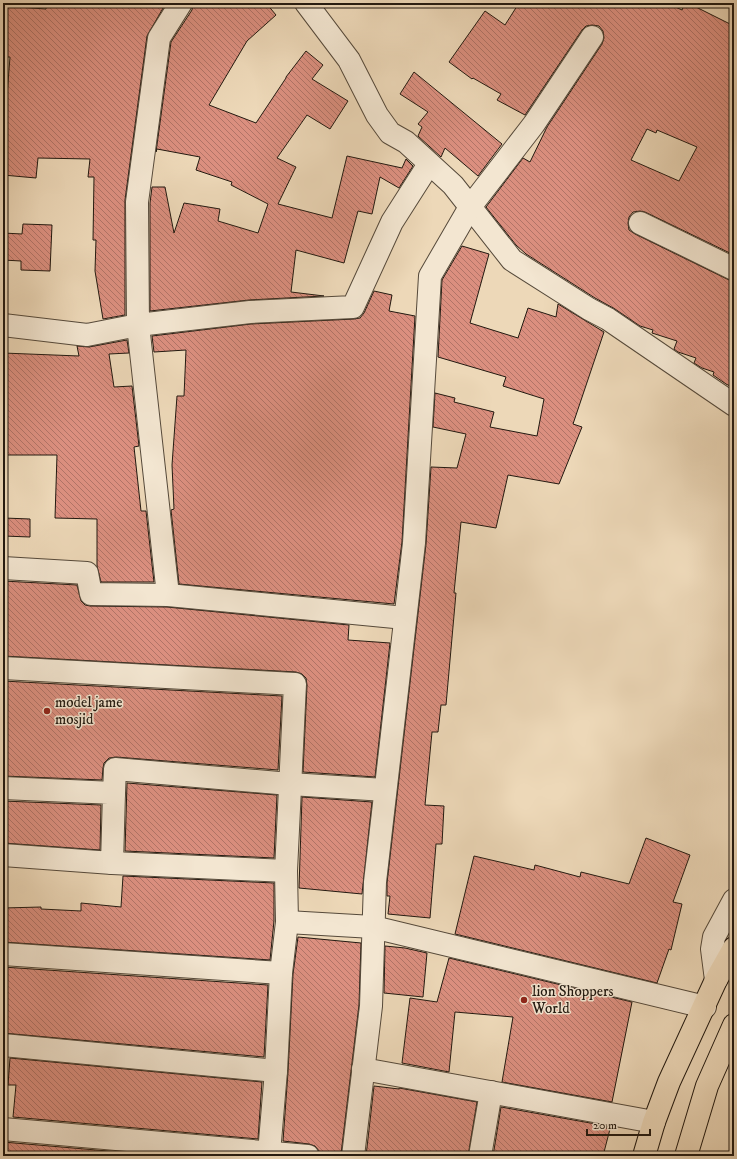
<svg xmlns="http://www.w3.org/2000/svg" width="737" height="1159" viewBox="0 0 737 1159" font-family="'IM FELL DW Pica',serif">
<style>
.building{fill:url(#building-back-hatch);stroke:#221910;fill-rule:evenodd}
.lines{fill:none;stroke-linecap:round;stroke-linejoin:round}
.street-casing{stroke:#55493a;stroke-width:24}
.highway-casing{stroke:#221910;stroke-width:24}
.street{stroke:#f3e6d1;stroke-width:22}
.highway{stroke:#edd8b8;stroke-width:22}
.poi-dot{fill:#8f2418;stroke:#f3e6d1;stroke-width:1.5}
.labels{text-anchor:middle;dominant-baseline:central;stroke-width:3;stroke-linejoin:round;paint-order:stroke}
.poi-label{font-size:15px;fill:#221910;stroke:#f3e6d1;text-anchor:start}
</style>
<defs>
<pattern id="building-back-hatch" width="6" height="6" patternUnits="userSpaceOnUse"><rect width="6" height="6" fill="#db8f7f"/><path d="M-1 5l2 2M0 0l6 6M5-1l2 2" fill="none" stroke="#b17467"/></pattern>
</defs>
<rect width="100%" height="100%" fill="#edd8b8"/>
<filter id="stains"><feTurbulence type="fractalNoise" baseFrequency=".005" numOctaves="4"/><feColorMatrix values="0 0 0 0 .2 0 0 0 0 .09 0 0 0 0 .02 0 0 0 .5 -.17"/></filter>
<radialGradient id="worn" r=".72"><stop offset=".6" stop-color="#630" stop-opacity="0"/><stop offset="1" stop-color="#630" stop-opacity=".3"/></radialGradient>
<g class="building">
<polygon points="47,3 166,3 147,36 125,200 125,315 103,319 95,271 96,240 93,240 94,177 88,177 90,159 38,158 36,178 3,175 3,108 6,108 10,57 3,57 3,6 46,9"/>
<polygon points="193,3 266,3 276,15 247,41 209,105 256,123 286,78 286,77 306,51 323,65 312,79 348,101 330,129 307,115 277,158 296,167 278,204 332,218 347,156 402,168 406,159 413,166 399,188 380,177 372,214 358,211 344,263 296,250 291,292 324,296 249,300 150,311 150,203 152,187 165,187 174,233 184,203 220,209 218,221 258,233 268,204 231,185 232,182 196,170 200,157 157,149 156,152 171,42 192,10"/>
<path d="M519,3H667L682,10L685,3H688L734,26V255L645,212L640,211L633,212L629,217L628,223L629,230L635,234L729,280L734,281V388L726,384L713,375L714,372L702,368L694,363L696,358L678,352L674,349L677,341L652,333L653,330L640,326L615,309L595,298L526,254L516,245L486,207L523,158L530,162L547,127L602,44L604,38L603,31L599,26L592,25L586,26L582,30L525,115L497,100L501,94L473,78L472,79L449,62L485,11L505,25ZM647,129L656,133L657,130L697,147L679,181L631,160Z"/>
<polygon points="414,72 502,144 478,176 445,148 441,157 418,136 422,127 418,124 428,112 400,94"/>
<polygon points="23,224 52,225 50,271 21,270 21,261 3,260 3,233 22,234"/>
<polygon points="462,246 489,254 470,323 518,338 528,308 556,317 558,304 604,332 573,424 582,427 559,484 508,475 496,528 461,522 454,593 456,593 446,705 441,705 438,732 432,732 425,805 444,806 442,844 436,844 430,918 388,914 390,896 387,896 387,883 426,544 431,467 457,468 466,434 433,427 435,393 455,398 454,402 494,412 490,427 537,436 544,399 503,386 506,377 438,357 442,280"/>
<polygon points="374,291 392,295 389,311 415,316 402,542 394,604 179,584 171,510 174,509 172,465 177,396 184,396 186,350 154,352 152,336 251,324 354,319 360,318 364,313"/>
<polygon points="127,340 129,353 109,354 114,387 132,386 139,446 134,447 141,511 146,511 154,582 101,582 97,566 97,519 55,518 57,455 4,455 6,405 3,404 3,353 79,356 77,346 89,347"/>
<polygon points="4,518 30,519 30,537 4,536"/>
<polygon points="3,581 77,585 81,601 85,605 90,606 167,607 349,625 348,640 390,643 375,777 303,772 307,685 306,678 302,674 296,672 3,656"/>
<polygon points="3,681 282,696 278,770 116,757 109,758 104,763 103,768 102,780 3,776"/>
<polygon points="127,783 277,795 274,858 125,851"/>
<polygon points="302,797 372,802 362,894 299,888"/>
<polygon points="3,801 101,805 100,850 3,843"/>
<polygon points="646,838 690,855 673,902 682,904 671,950 669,949 657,983 455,934 474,856 534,870 535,865 580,877 581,872 629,884"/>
<polygon points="123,876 274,883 274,921 270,960 3,942 3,908 41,907 41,909 81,911 81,903 121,907"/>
<polygon points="298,937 361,943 359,1005 341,1154 320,1152 315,1146 309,1144 283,1141 288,1072 293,974"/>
<polygon points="385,946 405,948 427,953 423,997 384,993"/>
<polygon points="449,958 632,1002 612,1102 502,1082 513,1017 455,1012 449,1072 402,1063 410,998 437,1002"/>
<polygon points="3,967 268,985 264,1057 3,1033"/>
<polygon points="10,1058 262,1082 258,1139 13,1117 16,1085 8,1085"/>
<polygon points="374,1086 399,1089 399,1088 477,1102 468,1156 366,1156"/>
<polygon points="501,1107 607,1126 606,1128 610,1129 603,1156 493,1156"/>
<polygon points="3,1142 166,1156 3,1156"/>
</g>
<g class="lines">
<g class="street-casing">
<g id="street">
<polyline points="181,3 159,38 137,202 138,325 250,312 353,307 392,222 429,164"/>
<polyline points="306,3 349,60 377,115 390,133 406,142 453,185 512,260 589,309 608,319 734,405"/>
<polyline points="640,223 734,269"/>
<polyline points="3,325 87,335 138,325 168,595"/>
<polyline points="3,568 87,573 91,594 168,595 405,618"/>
<polyline points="3,668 295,684 286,871 287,922 281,973 276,1071 3,1045"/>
<polyline points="3,788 114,793 112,863 3,855"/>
<polyline points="114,793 115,769 290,784 385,790"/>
<polyline points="112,863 286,871"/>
<polyline points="287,922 373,927 705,1007"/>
<polyline points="3,954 281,973"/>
<polyline points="716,980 712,949 714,937 734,900"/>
<polyline points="363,1069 654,1122"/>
<polyline points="3,1129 308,1156"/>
<polyline points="269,1153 276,1071"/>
<polyline points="353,1156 371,1006 375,882 414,543 430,276 470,207 534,124 592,37"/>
<polyline points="480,1156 491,1092"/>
</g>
</g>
<g class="highway-casing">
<g id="highway">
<polyline points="644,1156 654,1122 669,1082 716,980 734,948"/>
<polyline points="686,1156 707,1086 734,1025"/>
</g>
</g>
<use href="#street" class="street"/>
<use href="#highway" class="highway"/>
</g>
<g class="poi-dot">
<circle cx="47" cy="711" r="4"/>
<circle cx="524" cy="1000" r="4"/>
</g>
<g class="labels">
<g class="poi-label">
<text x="55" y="702">model jame<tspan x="55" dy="17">mosjid</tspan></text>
<text x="532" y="991">lion Shoppers<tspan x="532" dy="17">World</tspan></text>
</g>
</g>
<rect width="737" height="1159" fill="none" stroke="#edd8b8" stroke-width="16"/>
<rect x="4" y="4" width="729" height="1151" fill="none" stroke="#221910" stroke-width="2"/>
<rect x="8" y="8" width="721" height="1143" fill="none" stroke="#221910"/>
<path d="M587 1129v6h63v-6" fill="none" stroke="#221910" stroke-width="2"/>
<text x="593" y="1129" font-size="12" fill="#221910" stroke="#f3e6d1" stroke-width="3" paint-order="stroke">20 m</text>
<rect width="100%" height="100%" filter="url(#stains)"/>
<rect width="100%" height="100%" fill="url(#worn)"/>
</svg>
